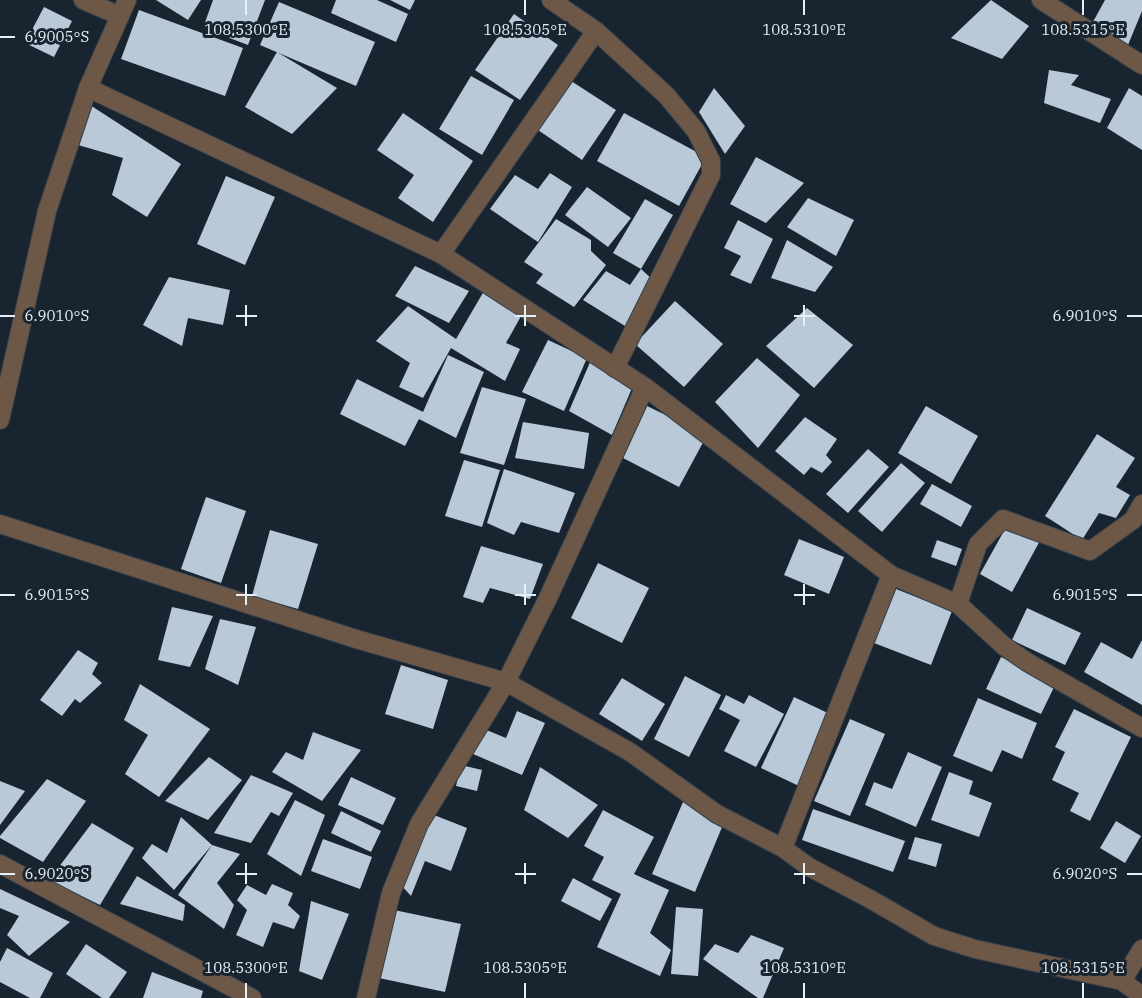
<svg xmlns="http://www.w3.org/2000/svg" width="1142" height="998" viewBox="0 0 1142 998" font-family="'IBM Plex Serif',serif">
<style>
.building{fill:#b9c9d7}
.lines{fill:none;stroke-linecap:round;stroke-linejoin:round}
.minor-casing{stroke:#35404b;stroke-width:20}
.minor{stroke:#6d5848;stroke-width:18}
.ticks{fill:none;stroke:#e6eef6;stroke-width:2}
.ticks-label{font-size:15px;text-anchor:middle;fill:#e6eef6;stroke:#18242f;stroke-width:6;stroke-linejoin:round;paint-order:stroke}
</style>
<rect width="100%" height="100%" fill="#18242f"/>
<g class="building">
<polygon points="156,0 201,0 188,20"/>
<polygon points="213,0 265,0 248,45 203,28"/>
<polygon points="336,0 377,0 408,14 396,42 331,13"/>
<polygon points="390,0 415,0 410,10"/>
<polygon points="991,0 1029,26 1002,59 951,38"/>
<polygon points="1105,0 1142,0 1142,11 1128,45 1088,31"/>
<polygon points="279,2 375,42 356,86 260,45"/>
<polygon points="44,7 72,21 54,57 25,43"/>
<polygon points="139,10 243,48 225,96 121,59"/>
<polygon points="514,14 558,45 520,100 475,70"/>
<polygon points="277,52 337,88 292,134 245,107"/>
<polygon points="1049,70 1079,75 1071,85 1111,99 1100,123 1044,103"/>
<polygon points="471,76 514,100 482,155 439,129"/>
<polygon points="568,79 616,110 582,160 535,128"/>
<polygon points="714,88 745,126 725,154 699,112"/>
<polygon points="1129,88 1142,96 1142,150 1107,128"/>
<polygon points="90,105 181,164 147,217 112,195 123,158 78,145"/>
<polygon points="403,113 473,161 433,222 398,198 414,175 377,150"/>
<polygon points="624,113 706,157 679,206 597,161"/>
<polygon points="756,157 804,183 766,223 730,204"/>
<polygon points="550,173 572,187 538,242 490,209 515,175 538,189"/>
<polygon points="226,176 275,197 245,265 197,244"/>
<polygon points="587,187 631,218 608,247 565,215"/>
<polygon points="808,198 854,220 836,256 787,227"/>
<polygon points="645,199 673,215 641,269 613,253"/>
<polygon points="556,219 591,240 591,251 606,265 574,307 536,283 543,274 524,262"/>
<polygon points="738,220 773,239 751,284 730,275 741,256 724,248"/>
<polygon points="787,240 833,267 815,292 771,278"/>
<polygon points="415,266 469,291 449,323 395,296"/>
<polygon points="641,269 653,280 625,326 583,300 606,271 630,285"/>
<polygon points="169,277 230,290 223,325 188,318 182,346 143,325"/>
<polygon points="484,291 525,309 506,343 520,349 505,381 451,348 423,398 399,387 410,363 376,341 408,306 456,339"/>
<polygon points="675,301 723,344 684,387 635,344"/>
<polygon points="807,308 853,345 814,388 766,346"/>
<polygon points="548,340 587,358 564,411 522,392"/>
<polygon points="448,355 484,372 456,438 419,419 405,446 340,414 357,379 423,412"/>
<polygon points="757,358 800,395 758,448 715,402"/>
<polygon points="591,360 635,381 612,435 569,411"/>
<polygon points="482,387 526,399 504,465 460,453"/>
<polygon points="647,406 707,435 679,487 623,458"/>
<polygon points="926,406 978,436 951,484 898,453"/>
<polygon points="805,417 837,439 826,455 832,462 822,473 811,467 804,475 775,451"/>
<polygon points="523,422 589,433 584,469 515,458"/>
<polygon points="1097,434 1135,458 1116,487 1130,495 1116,518 1099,513 1082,540 1045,516"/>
<polygon points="868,449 889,467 848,513 826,494"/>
<polygon points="464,460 500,470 482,527 445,516"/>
<polygon points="901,463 925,483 882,532 858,511"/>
<polygon points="504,469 575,493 559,533 521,522 514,535 487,523"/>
<polygon points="932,484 972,506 961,527 920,504"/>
<polygon points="206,497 246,511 221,583 181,569"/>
<polygon points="1010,520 1042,537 1012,592 980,574"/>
<polygon points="270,530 318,544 298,609 252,596"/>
<polygon points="799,539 844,557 829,594 784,575"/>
<polygon points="937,540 962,549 956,566 931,557"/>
<polygon points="481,546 543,564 530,599 490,588 483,603 463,597"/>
<polygon points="598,563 649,588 622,643 571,618"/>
<polygon points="896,589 952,611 931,665 874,643"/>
<polygon points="172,607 213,616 190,667 158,660"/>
<polygon points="1027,608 1081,633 1065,665 1012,640"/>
<polygon points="220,619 256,627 238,685 205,669"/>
<polygon points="1142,640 1142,705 1084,672 1101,642 1132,659"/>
<polygon points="78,650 98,663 92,674 102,683 80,703 75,699 62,716 40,700"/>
<polygon points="1001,657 1056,683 1041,714 986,689"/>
<polygon points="401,665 448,680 433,729 385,714"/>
<polygon points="685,676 721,695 689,757 654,739"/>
<polygon points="622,678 665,704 642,741 599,714"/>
<polygon points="140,684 210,729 159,797 125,774 148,735 124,720"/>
<polygon points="726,695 744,704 749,695 784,714 756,767 724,751 740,720 719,709"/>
<polygon points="794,697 832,715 799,786 761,768"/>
<polygon points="978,698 1037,723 1022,759 1002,750 992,772 953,756"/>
<polygon points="1074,709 1131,737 1090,821 1070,811 1079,793 1052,780 1065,752 1055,747"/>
<polygon points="517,711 545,723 522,775 473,754 484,729 506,738"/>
<polygon points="850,719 885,734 850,816 814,801"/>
<polygon points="313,732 361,750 322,801 272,772 286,752 303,760"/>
<polygon points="908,752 942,767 916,827 865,805 874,782 892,789"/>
<polygon points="209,757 242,780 208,820 165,801"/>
<polygon points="461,765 482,770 477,791 456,786"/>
<polygon points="540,767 598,805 568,838 524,810"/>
<polygon points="949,772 973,781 969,794 992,803 979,837 931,820"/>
<polygon points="251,775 293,793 279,816 271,812 251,843 214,833"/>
<polygon points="351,777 396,798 383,825 338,805"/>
<polygon points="47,779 86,801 43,862 0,838 0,836"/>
<polygon points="0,781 25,791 0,825"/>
<polygon points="295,800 325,815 301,876 267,854"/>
<polygon points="683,802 725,820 695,892 652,874"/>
<polygon points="813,809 905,841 893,872 802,840"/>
<polygon points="603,810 654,837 634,874 669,890 650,933 671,950 660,976 597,947 621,894 592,880 604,857 584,846"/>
<polygon points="341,811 381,831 371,852 331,833"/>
<polygon points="429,813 467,828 451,871 425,861 411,896 401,885"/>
<polygon points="181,817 212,845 240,854 217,883 234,905 224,929 178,895 212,845 174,890 142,858 152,844 167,853"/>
<polygon points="1116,821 1141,836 1125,863 1100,848"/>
<polygon points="92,823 134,848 100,905 49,880"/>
<polygon points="915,837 942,844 936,867 908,859"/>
<polygon points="323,839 372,857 360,889 311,871"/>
<polygon points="137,876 185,905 183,921 120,904"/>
<polygon points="573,878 612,899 600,921 561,901"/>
<polygon points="272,884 293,893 288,905 300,916 294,929 273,922 263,947 236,935 247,910 237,900 247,885 266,895"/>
<polygon points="0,889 70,922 29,956 7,935 19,916 0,908"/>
<polygon points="311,901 349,914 322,980 299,971"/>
<polygon points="676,907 703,909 698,976 671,974"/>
<polygon points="394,910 461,924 445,992 379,978"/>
<polygon points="751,935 784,948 763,998 758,998 703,959 715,944 738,953"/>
<polygon points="86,944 127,972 109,998 102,998 66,974"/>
<polygon points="7,948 53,973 40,998 30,998 0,982 0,962"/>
<polygon points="152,972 203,991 201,998 143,998"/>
</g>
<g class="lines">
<g class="minor-casing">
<g id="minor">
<polyline points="83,0 120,16"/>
<polyline points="551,0 596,31 666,95 696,131 711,161 711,175 615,368"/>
<polyline points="1041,0 1142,65"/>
<polyline points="88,88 441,254 645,387 891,575 958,604 1004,646 1027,662 1142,728"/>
<polyline points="441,254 596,31"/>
<polyline points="0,420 47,211 88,88 127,0"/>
<polyline points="0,524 356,639 506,682 630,752 717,814 783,848 809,867 870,899 934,936 975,949 1122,981 1142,996"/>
<polyline points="958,604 978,544 1003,519 1090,551 1133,520 1142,504"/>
<polyline points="783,848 891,575"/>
<polyline points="0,864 252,998"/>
<polyline points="1122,981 1142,949"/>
<polyline points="366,998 391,893 419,824 506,682 548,598 645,387"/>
</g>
</g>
<use href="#minor" class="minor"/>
</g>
<path class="ticks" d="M246,0V15M525,0V15M804,0V15M1083,0V15M0,37H15M246,305V326M525,305V326M804,305V326M0,316H15M236,316H257M515,316H536M794,316H815M1127,316H1142M246,584V605M525,584V605M804,584V605M0,595H15M236,595H257M515,595H536M794,595H815M1127,595H1142M246,863V884M525,863V884M804,863V884M0,874H15M236,874H257M515,874H536M794,874H815M1127,874H1142M246,983V998M525,983V998M804,983V998M1083,983V998"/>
<g class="ticks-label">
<text x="246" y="35">108.5300°E</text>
<text x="525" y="35">108.5305°E</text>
<text x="804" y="35">108.5310°E</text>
<text x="1083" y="35">108.5315°E</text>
<text x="57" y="42">6.9005°S</text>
<text x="57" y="321">6.9010°S</text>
<text x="1085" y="321">6.9010°S</text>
<text x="57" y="600">6.9015°S</text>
<text x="1085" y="600">6.9015°S</text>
<text x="57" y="879">6.9020°S</text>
<text x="1085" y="879">6.9020°S</text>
<text x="246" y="973">108.5300°E</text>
<text x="525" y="973">108.5305°E</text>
<text x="804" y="973">108.5310°E</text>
<text x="1083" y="973">108.5315°E</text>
</g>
</svg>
